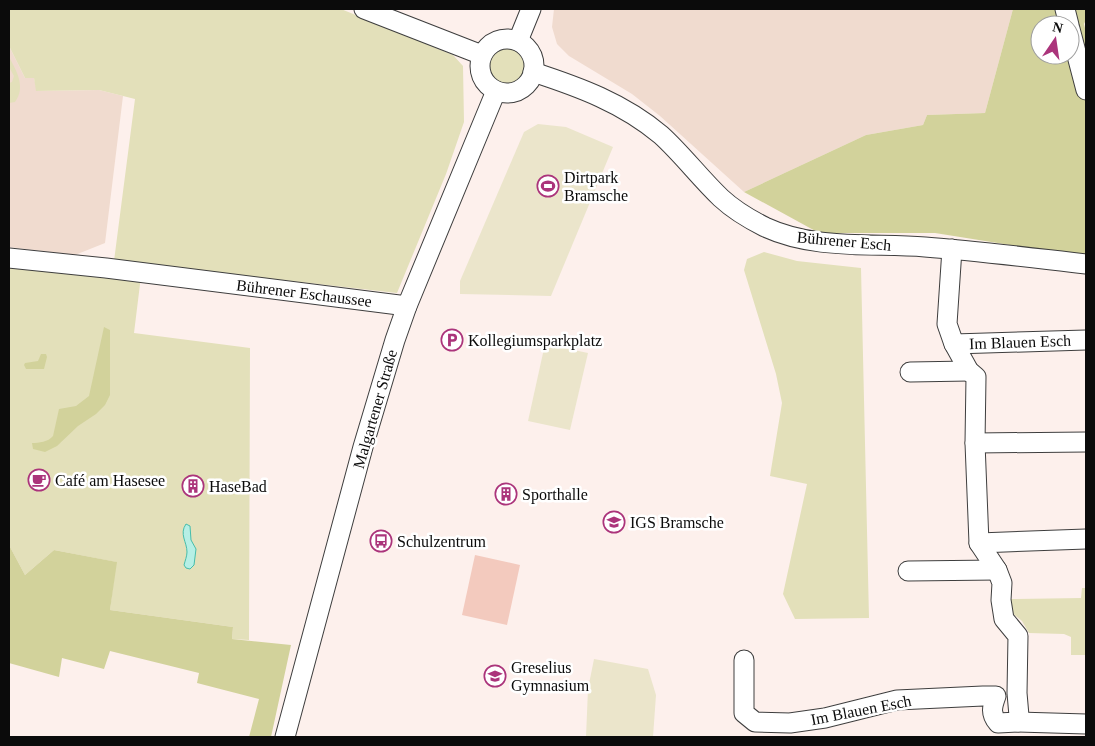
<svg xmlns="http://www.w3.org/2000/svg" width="1095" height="746" viewBox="0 0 1095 746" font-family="Georgia,serif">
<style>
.farmland{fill:#f0dbcf}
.green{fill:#e3e0ba}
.forest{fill:#d2d29b;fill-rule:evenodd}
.sand{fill:#f3cabe}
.pitch{fill:#ebe5cb}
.water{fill:#b6efe5;stroke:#46bdab}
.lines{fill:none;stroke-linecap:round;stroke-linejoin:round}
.minor-casing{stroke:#3e3e3e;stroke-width:21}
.minor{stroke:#fff;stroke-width:19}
.labels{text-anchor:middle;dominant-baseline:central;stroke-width:5;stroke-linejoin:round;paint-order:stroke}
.poi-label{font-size:16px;fill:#0b0b0b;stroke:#fff;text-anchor:start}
.street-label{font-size:16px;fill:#0b0b0b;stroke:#fff}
</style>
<rect width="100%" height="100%" fill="#fdf0ec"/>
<g class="farmland">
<polygon points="554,9 1013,9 985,113 927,115 923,125 866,135 744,192 660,116 632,94 569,56 557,44 552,27"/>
<polygon points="9,46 25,78 34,78 37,91 99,90 123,96 105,243 75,255 9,247"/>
</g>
<g class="green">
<polygon points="9,9 341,9 453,55 463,66 464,122 446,174 397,293 114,261 135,99 99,90 36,91 34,78 25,78 9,46"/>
<circle cx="507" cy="66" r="19"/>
<path d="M9,57C17,71 26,88 15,102L9,103V83L12,82L14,76L9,67Z"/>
<polygon points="764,252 797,261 861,268 869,618 795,619 783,594 807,484 770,476 782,403 776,374 744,270 747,259"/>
<polygon points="9,262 141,276 134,333 250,348 249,640 232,639 233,627 110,610 116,562 54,550 25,575 9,545"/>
<polygon points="1082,588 1086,588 1086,655 1071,655 1071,637 1064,634 1029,633 1022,621 1011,612 1010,599 1081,598"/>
</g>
<g class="forest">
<path d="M1013,9H1086V20L1084,24L1086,32V257L935,233H819L744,192L866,135L923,125L927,115L985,113ZM1040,25H1070V55H1040Z"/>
<path d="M104,327L110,330V395L105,405L96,414L78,426L57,446L45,452L33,449L32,443C39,443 48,442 53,436L59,409L76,406L89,396Z"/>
<polygon points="41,354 46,354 47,357 44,369 26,369 24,365 25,363 38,361"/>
<polygon points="9,545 25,575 54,550 117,562 110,610 233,627 232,639 291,645 271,737 249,737 259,699 197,683 199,673 110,651 104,669 62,658 59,677 9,663"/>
</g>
<polygon class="sand" points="475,555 520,565 507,625 462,615"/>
<g class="pitch">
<polygon points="538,124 566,127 613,147 551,296 460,294 460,281 524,132"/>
<polygon points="545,344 588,353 570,430 528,421"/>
<polygon points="594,659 648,669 656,695 653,737 586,737 588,689"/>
</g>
<path class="water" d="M186,524L190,526L191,540L196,549L194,565L190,569L186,568L184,565C185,561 187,556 187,552C187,542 179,534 186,524Z"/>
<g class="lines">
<g class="minor-casing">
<g id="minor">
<polyline points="364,9 482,55"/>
<polyline points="1065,9 1069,25"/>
<polyline points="1070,29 1086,90"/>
<circle cx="507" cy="66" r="27"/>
<polyline points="518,41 531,9"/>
<path d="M533,72C579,87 623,103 661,135C682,154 700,178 721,198C734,210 749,219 765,227C814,250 872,243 925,247C979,251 1033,258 1086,264"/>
<polyline points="9,258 106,268 407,306"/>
<polyline points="954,344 1086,340"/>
<polyline points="910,372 969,371"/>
<polyline points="975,443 1086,442"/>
<polyline points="979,543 1086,539"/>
<polyline points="908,571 997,570"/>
<path d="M744,660V713L755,722L790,723L825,718L897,700L983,696H996C992,707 990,714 998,723L1018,722L1019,716L1017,693L1018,636L1004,619L1001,600L1002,583L997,570L979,543L975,443L976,377L969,371L954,344L947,324L952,249"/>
<polyline points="1018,722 1086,724"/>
<polyline points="285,737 363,447 395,340 407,306 496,91"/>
</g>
</g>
<use href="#minor" class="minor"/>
</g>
<defs>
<g id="stadium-ring" transform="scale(1.125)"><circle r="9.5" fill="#fff" stroke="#ab347b" stroke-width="1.5"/><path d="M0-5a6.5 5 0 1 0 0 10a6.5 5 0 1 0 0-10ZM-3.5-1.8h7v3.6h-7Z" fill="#ab347b"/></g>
<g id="parking-ring" transform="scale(1.125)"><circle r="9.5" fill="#fff" stroke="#ab347b" stroke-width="1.5"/><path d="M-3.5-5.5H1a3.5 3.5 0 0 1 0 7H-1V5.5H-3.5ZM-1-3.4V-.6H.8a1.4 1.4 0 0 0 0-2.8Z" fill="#ab347b"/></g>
<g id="cafe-ring" transform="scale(1.125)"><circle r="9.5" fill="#fff" stroke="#ab347b" stroke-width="1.5"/><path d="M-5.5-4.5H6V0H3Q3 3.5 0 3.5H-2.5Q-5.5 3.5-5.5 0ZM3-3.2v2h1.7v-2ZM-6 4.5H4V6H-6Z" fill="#ab347b"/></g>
<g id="building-ring" transform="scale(1.125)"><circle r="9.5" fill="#fff" stroke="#ab347b" stroke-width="1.5"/><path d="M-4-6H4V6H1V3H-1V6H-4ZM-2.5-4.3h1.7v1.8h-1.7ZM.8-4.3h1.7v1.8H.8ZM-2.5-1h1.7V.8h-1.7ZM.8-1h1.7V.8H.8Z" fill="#ab347b"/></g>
<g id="school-ring" transform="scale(1.125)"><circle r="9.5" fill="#fff" stroke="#ab347b" stroke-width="1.5"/><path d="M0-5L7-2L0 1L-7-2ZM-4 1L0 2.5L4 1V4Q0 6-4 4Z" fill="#ab347b"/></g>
<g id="bus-ring" transform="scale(1.125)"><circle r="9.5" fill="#fff" stroke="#ab347b" stroke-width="1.5"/><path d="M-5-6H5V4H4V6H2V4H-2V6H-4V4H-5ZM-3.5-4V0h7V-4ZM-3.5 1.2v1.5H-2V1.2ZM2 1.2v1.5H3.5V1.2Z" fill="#ab347b"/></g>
</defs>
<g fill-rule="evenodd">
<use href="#stadium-ring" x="548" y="186"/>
<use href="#parking-ring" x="452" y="340"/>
<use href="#cafe-ring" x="39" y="480"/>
<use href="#building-ring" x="193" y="486"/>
<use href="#building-ring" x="506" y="494"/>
<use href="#school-ring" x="614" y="522"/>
<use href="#bus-ring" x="381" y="541"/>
<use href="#school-ring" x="495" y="676"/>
</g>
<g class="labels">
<g class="poi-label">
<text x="564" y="177">Dirtpark<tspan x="564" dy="18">Bramsche</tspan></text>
<text x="468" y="340">Kollegiumsparkplatz</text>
<text x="55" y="480">Café am Hasesee</text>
<text x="209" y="486">HaseBad</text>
<text x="522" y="494">Sporthalle</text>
<text x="630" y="522">IGS Bramsche</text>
<text x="397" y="541">Schulzentrum</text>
<text x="511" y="667">Greselius<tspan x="511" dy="18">Gymnasium</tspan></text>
</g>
<g class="street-label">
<text transform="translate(844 241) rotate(5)">Bührener Esch</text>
<text transform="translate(304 293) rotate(7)">Bührener Eschaussee</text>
<text transform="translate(1020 342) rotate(-2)">Im Blauen Esch</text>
<text transform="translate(375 409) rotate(-74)">Malgartener Straße</text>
<text transform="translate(861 710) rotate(-11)">Im Blauen Esch</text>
</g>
</g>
<rect width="1095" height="746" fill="none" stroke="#0b0b0b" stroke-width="20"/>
<g transform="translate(1055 40) rotate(13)"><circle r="24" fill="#ffffff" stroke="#9d9d9d"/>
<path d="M0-4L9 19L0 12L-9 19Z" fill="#ab347b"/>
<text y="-8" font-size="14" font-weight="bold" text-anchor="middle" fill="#0b0b0b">N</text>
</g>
</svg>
